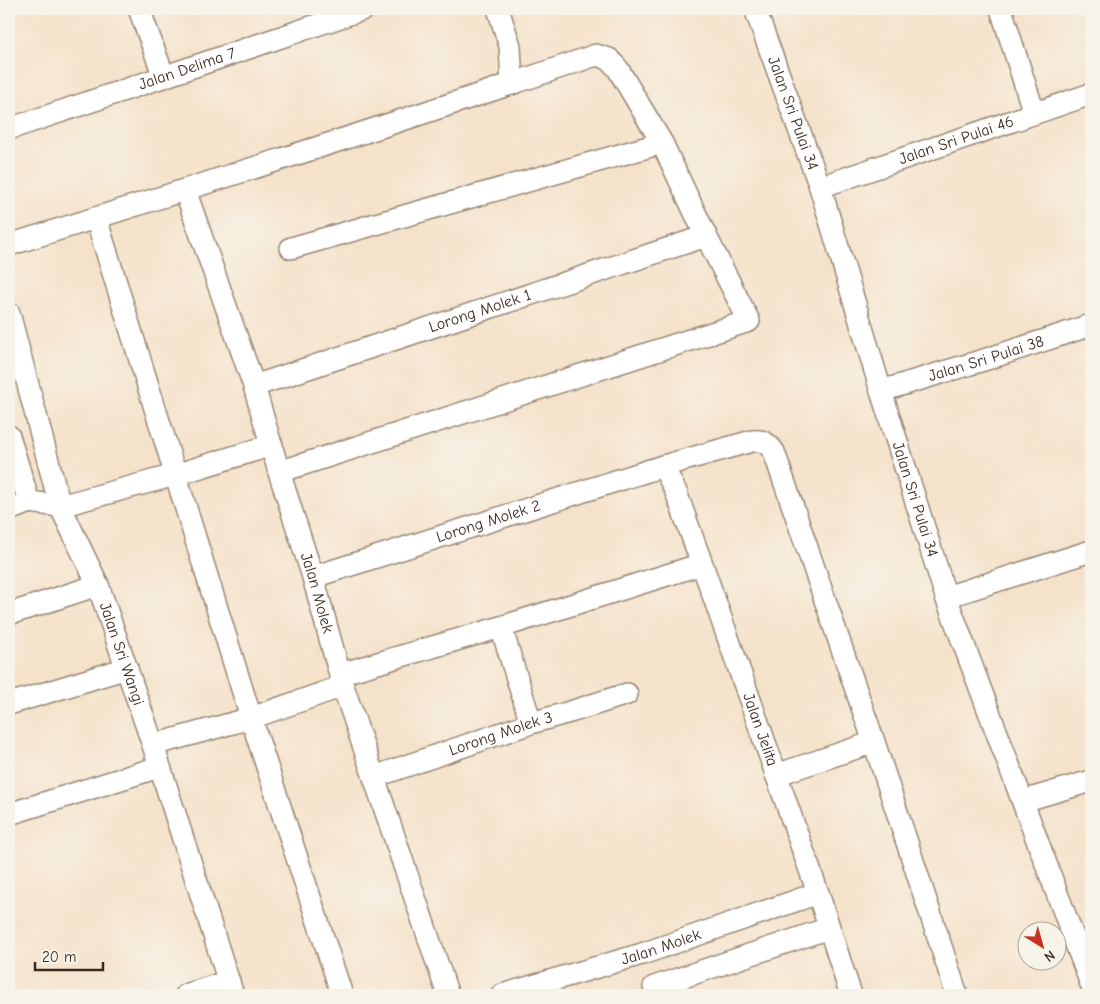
<svg xmlns="http://www.w3.org/2000/svg" width="1100" height="1004" viewBox="0 0 1100 1004" font-family="'Comic Neue',sans-serif">
<style>
.lines{fill:none;stroke-linecap:round;stroke-linejoin:round}
.minor-casing{stroke:#988674;stroke-width:24}
.minor{stroke:#fff;stroke-width:21}
.labels{text-anchor:middle;dominant-baseline:central;stroke-width:4;stroke-linejoin:round;paint-order:stroke}
.street-label{font-size:16px;fill:#3b2a1e;stroke:#f7f3e8}
</style>
<rect width="100%" height="100%" fill="#f7f3e8"/>
<filter id="ink" filterUnits="userSpaceOnUse"><feTurbulence type="fractalNoise" baseFrequency=".02" numOctaves="2"/><feDisplacementMap in="SourceGraphic" scale="10" xChannelSelector="R" yChannelSelector="G"/><feConvolveMatrix kernelMatrix="1 2 1 2 8 2 1 2 1" color-interpolation-filters="sRGB"/></filter>
<filter id="wash" filterUnits="userSpaceOnUse"><feTurbulence type="fractalNoise" baseFrequency=".0096" numOctaves="4" result="noise"/><feDisplacementMap in="SourceGraphic" scale="20" xChannelSelector="R" yChannelSelector="G"/><feGaussianBlur stdDeviation="1.12" result="paint"/><feColorMatrix in="noise" values="0 0 0 0 0 0 0 0 0 0 0 0 0 0 0 0 0 1.4 0 .05"/><feComposite in="paint" operator="in"/></filter>
<g filter="url(#wash)">
<rect width="100%" height="100%" fill="#f5e2ca"/>
</g>
<g filter="url(#ink)">
<g class="lines">
<g class="minor-casing">
<g id="minor">
<polyline points="139,9 164,77"/>
<polyline points="498,9 510,46 512,84"/>
<path id="s1" d="M755,9L820,187L881,391L946,597L1091,984"/>
<polyline points="1001,9 1034,113"/>
<path id="s2" d="M9,129L364,9"/>
<path id="s3" d="M820,187L1091,94"/>
<path id="s4" d="M185,190L254,386L279,472L313,577L343,686L448,995"/>
<polyline points="96,218 251,718 342,995"/>
<path d="M9,245C205,184 402,122 596,55L609,59L618,69L662,143L706,236L749,321L279,472"/>
<polyline points="291,248 662,143"/>
<path id="s5" d="M9,313L60,506L98,585L153,745L233,995"/>
<path id="s6" d="M254,386L706,236"/>
<path id="s7" d="M881,391L987,359L1091,325"/>
<polyline points="9,436 29,502"/>
<path id="s8" d="M663,466L676,492L702,564L818,893L851,995"/>
<polyline points="9,510 29,502 60,506 175,475 272,445"/>
<path id="s9" d="M313,577L663,466L752,441C763,440 768,443 774,452L874,742L957,995"/>
<polyline points="946,597 1091,551"/>
<polyline points="9,614 98,585"/>
<polyline points="340,674 501,627"/>
<polyline points="9,704 127,668"/>
<polyline points="531,723 501,627 702,564"/>
<polyline points="153,745 251,718 343,686"/>
<polyline points="776,775 874,742"/>
<path id="s10" d="M374,777L531,723L570,712L627,694"/>
<polyline points="1023,801 1091,781"/>
<polyline points="9,814 159,767"/>
<polyline points="654,987 829,928"/>
<polyline points="186,995 229,981"/>
<path id="s11" d="M502,995L642,954L818,893"/>
</g>
</g>
<use href="#minor" class="minor"/>
</g>
</g>
<g class="labels">
<g class="street-label">
<text stroke="none"><textPath href="#s2" startOffset="188">Jalan Delima 7</textPath></text>
<text stroke="none"><textPath href="#s1" startOffset="111">Jalan Sri Pulai 34</textPath></text>
<text stroke="none"><textPath href="#s3" startOffset="144">Jalan Sri Pulai 46</textPath></text>
<text stroke="none"><textPath href="#s6" startOffset="238">Lorong Molek 1</textPath></text>
<text stroke="none"><textPath href="#s7" startOffset="110">Jalan Sri Pulai 38</textPath></text>
<text stroke="none"><textPath href="#s1" startOffset="516">Jalan Sri Pulai 34</textPath></text>
<text stroke="none"><textPath href="#s9" startOffset="184">Lorong Molek 2</textPath></text>
<text stroke="none"><textPath href="#s4" startOffset="424">Jalan Molek</textPath></text>
<text stroke="none"><textPath href="#s5" startOffset="360">Jalan Sri Wangi</textPath></text>
<text stroke="none"><textPath href="#s8" startOffset="281">Jalan Jelita</textPath></text>
<text stroke="none"><textPath href="#s10" startOffset="134">Lorong Molek 3</textPath></text>
<text stroke="none"><textPath href="#s11" startOffset="166">Jalan Molek</textPath></text>
</g>
</g>
<rect width="1100" height="1004" fill="none" stroke="#f7f3e8" stroke-width="30"/>
<g transform="translate(1042 946) rotate(143)"><circle r="24" fill="#f7f3e8" stroke="#aca397"/>
<path d="M0-4L9 19L0 12L-9 19Z" fill="#c8321e"/>
<text y="-8" font-size="14" font-weight="bold" text-anchor="middle" fill="#3b2a1e">N</text>
</g>
<path d="M35 962v8h68v-8" fill="none" stroke="#3b2a1e" stroke-width="2.5"/>
<text x="42" y="962" font-size="15" fill="#3b2a1e" stroke="#f7f3e8" stroke-width="4" paint-order="stroke">20 m</text>
</svg>
